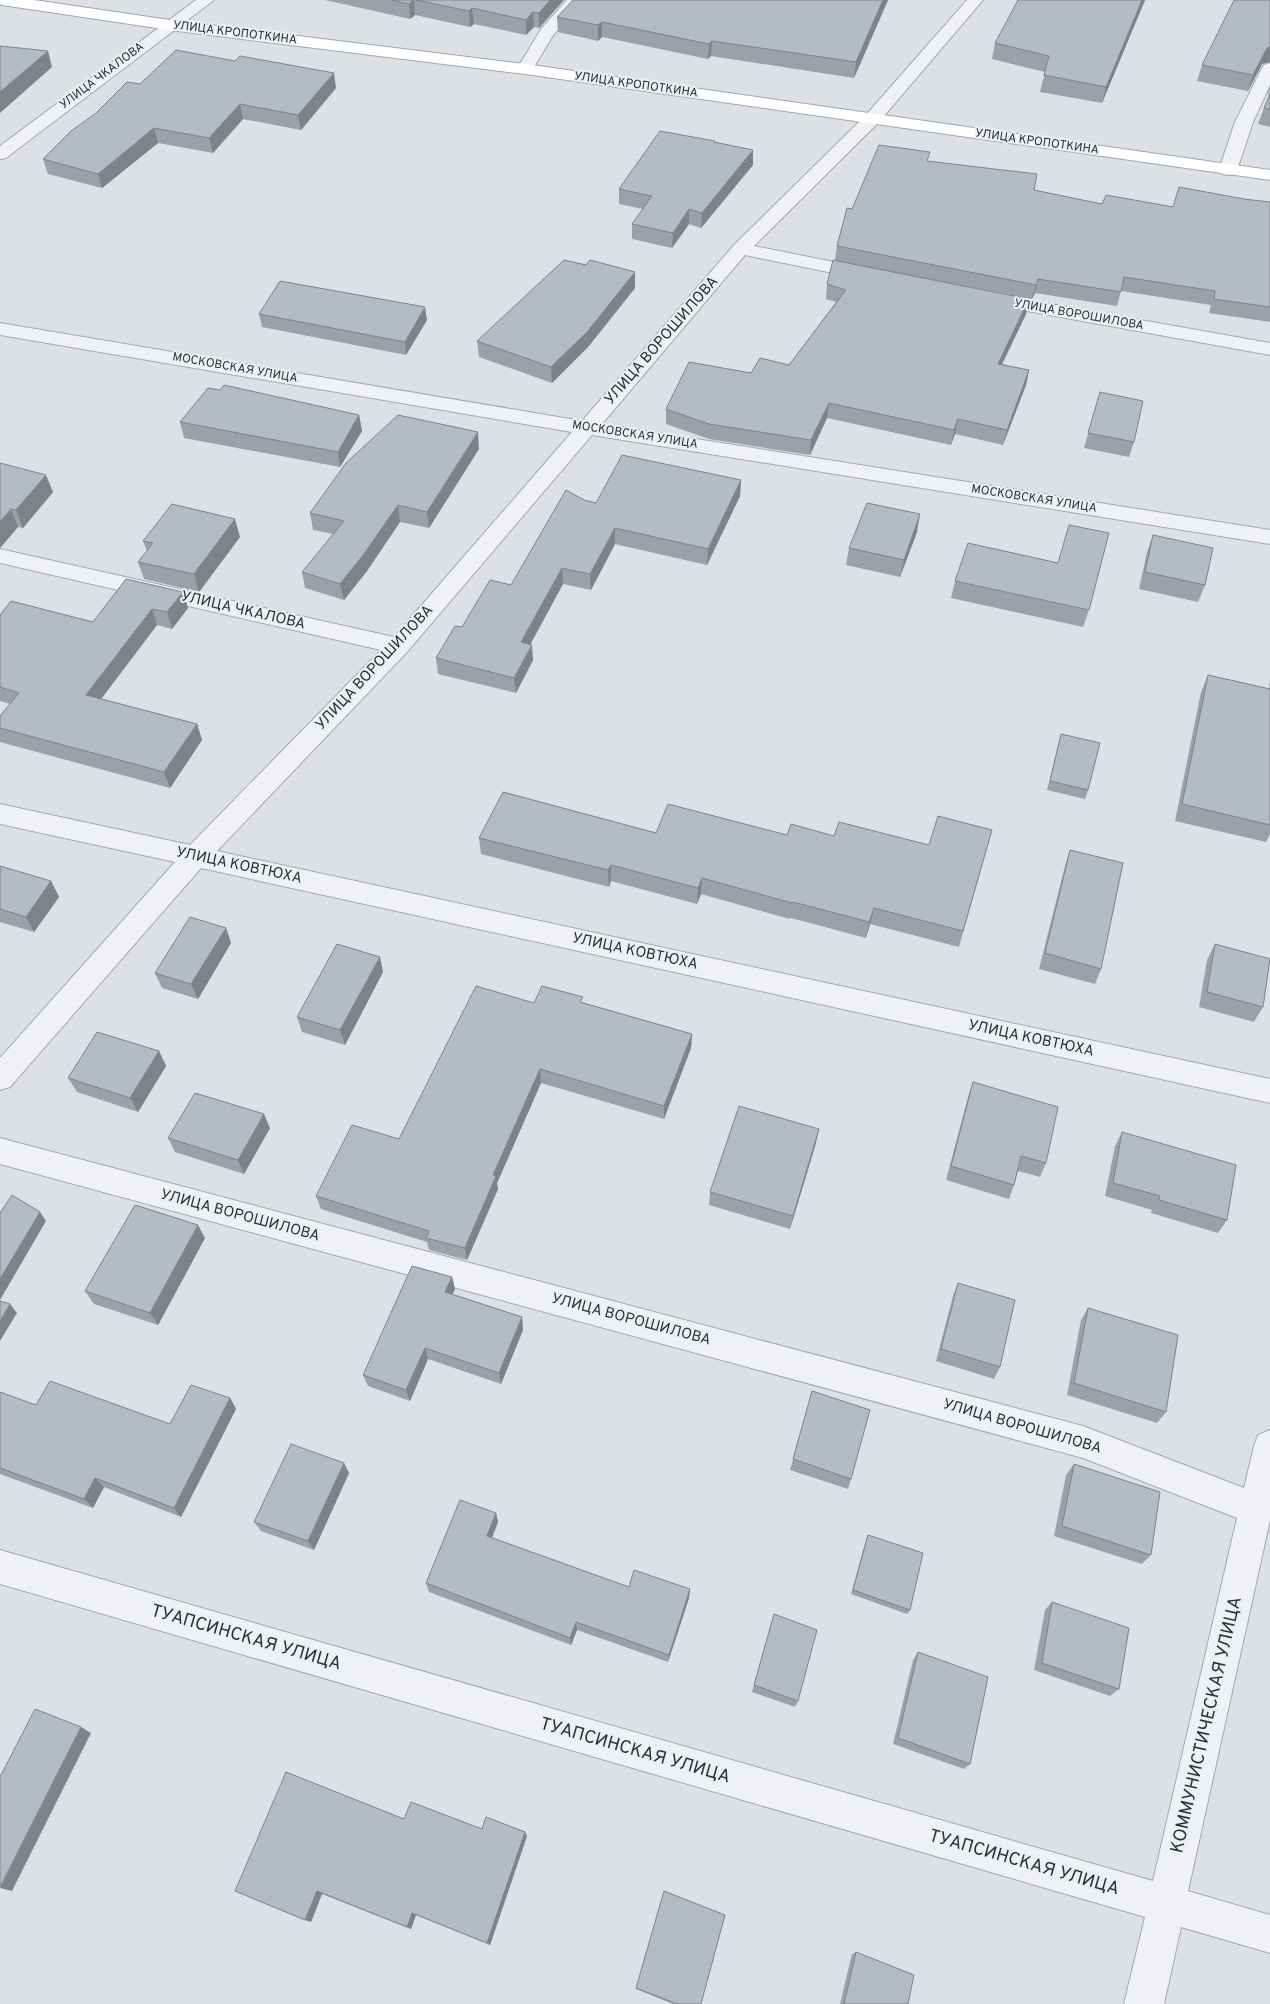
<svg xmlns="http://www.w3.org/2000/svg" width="1270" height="2004" viewBox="0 0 1270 2004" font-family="Overpass,sans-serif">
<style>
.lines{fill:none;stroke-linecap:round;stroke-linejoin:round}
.minor-casing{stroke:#a3a8af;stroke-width:2}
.primary-casing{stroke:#9da6b0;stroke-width:2}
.minor{fill:#eff1f4;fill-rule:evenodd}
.primary{fill:#fff;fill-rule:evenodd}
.wall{fill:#9ba1a7}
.shaded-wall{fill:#7e8388}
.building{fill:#b4bbc2;stroke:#7e8388}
.labels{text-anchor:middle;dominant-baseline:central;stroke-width:4;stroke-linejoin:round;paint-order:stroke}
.far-street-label{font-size:12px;fill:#27303b;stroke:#ecf0f3}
.street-label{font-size:15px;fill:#27303b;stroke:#ecf0f3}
.near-street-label{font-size:18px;fill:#27303b;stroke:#ecf0f3}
</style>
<rect width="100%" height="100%" fill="#dde1e5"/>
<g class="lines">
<g class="minor-casing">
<g id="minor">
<polygon points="196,0 214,0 6,158 0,159 0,146"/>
<polygon points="567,0 584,0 554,34 531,72 519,72 517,69 541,29"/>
<polygon points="967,0 983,0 878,123 754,246 874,270 876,274 874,278 867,280 745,255 602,424 1270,530 1270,544 592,435 407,652 217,851 1270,1079 1270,1103 201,868 10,1087 0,1090 0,1058 175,862 0,824 0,804 190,845 381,650 0,563 0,549 394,637 572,432 0,335 0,323 582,421 734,245 866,115"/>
<polygon points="1270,63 1270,85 1253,122 1237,170 1234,174 1228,175 1222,174 1219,170 1235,122 1262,68 1264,65"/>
<polygon points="990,293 1270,343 1270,355 983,303 980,299 983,295"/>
<polygon points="0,1138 1083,1426 1244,1488 1254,1446 1258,1435 1270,1430 1270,1520 1188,1891 1270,1915 1270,1953 1181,1927 1164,2004 1124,2004 1145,1917 0,1584 0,1550 1153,1881 1237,1518 1083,1458 0,1164"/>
</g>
</g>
<g class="primary-casing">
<polygon id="primary" points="0,0 34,0 170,20 525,64 1270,170 1270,180 525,74 170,30 2,5 0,4"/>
</g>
<use href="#minor" class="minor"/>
<use href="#primary" class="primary"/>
</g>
<g class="wall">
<polygon points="325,0 564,0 539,28 534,27 526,35 474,24 470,27 415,15 410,19"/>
<polygon points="888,0 854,78 711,56 708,59 602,37 598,41 558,32 557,17"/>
<polygon points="1018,0 1145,0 1102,103 1040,92 1045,72 992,59 995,43"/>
<polygon points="1262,64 1248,91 1197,81 1202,65"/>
<polygon points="140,84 336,88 301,130 243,119 213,153 158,143 102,188 48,174 43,159"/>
<polygon points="1270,87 1270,127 1258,124 1264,108 1269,95 1268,95"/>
<polygon points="715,142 753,165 701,228 689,224 672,248 632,239 632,224 643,209 619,204 619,189"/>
<polygon points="929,161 1034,190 1102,204 1173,207 1244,199 1270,202 1270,322 1209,313 1211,305 1121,291 1117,306 1035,293 1032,299 928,279 1026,314 1002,364 1029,370 1026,385 1003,445 955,434 951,445 827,418 810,455 709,439 666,424 666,409 751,373 789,365 836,302 826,299 827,284 835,260 837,246 852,209"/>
<polygon points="635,288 588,347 552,383 479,357 477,341"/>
<polygon points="259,314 427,320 406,355 262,327"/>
<polygon points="220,390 359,415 362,431 340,467 184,438 180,422"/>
<polygon points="1100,392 1134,442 1129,457 1084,448"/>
<polygon points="479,449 429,528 400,522 367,571 344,600 305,588 302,572 333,534 313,530 310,513"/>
<polygon points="0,463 53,492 23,528 18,527 0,548"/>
<polygon points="741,480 740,496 707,565 615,544 591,590 563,584 530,644 533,660 516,693 438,674 436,658 462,627 511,585 584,500 596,503"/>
<polygon points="917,532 900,577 846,565 849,548"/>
<polygon points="1153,535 1205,585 1198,602 1139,589 1147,552"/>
<polygon points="240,537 199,592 144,579 138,562 147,551 143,541"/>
<polygon points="955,581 1089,610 1083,627 951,598"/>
<polygon points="183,592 188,608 172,629 157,625 101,699 197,724 202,740 170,788 0,742 0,716 10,704 0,701 0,615 93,622"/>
<polygon points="1208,675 1269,689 1270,679 1270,834 1266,842 1175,821 1201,692"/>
<polygon points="1061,734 1088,790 1085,799 1047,790"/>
<polygon points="992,830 959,947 870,924 866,938 791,918 790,919 701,894 697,904 611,881 609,887 481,854 479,838 656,833 787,835 834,836 929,845"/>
<polygon points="1070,850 1101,969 1095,984 1039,969 1065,866"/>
<polygon points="0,866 51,881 59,897 34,932 0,922"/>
<polygon points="226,928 231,943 198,999 162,988 155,973"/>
<polygon points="1215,944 1263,1007 1254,1022 1199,1007 1207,960"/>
<polygon points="383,972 345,1045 302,1032 297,1017"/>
<polygon points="534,1003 583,1003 692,1034 691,1048 664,1119 541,1083 497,1183 498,1189 467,1260 429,1250 427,1242 321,1209 316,1196 399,1139"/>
<polygon points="159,1051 166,1066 138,1112 77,1092 68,1078"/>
<polygon points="973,1082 1046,1163 1040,1177 1018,1171 1014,1185 1009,1199 946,1180 968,1097"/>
<polygon points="270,1128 244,1174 175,1152 168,1138"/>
<polygon points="1122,1132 1227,1220 1218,1233 1151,1213 1152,1210 1105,1196 1115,1146"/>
<polygon points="816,1143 790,1229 709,1205 710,1192"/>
<polygon points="205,1238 158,1325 94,1304 85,1291"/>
<polygon points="452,1277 455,1289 452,1294 522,1317 523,1330 501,1384 428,1359 410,1401 368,1386 363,1375"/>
<polygon points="958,1283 1000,1367 994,1379 936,1361 953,1296"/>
<polygon points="1088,1308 1166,1412 1157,1423 1067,1395 1081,1320"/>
<polygon points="812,1391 851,1479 848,1489 790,1470"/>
<polygon points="0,1392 36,1405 170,1424 230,1398 236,1409 181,1517 104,1487 93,1508 0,1474"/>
<polygon points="1074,1464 1151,1555 1142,1564 1054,1536 1066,1475"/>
<polygon points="349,1473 314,1550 261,1531 254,1522"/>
<polygon points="496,1513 498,1522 492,1538 629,1587 690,1589 689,1598 668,1662 577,1630 571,1645 429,1592 426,1583"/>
<polygon points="868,1535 910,1610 907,1614 851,1594 866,1540"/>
<polygon points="1052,1602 1119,1689 1110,1696 1034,1670 1045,1610"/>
<polygon points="774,1614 798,1701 795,1707 752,1692"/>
<polygon points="918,1652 970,1764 964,1769 893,1744 913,1660"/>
<polygon points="404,1819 482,1829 527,1836 490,1945 416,1915 411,1929 322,1894 311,1922 235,1891"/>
<polygon points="856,1952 908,2004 840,2004 852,1954"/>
<polygon points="636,1988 701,2004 673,2004 636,1989"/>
</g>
<g class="shaded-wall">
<polygon points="413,0 414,0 415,15 410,19 409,4"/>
<polygon points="550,0 564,0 539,28 539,13"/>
<polygon points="883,0 888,0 854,78 856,62"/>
<polygon points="1142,0 1145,0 1102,103 1106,87"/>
<polygon points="472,8 474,24 470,27 469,11"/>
<polygon points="533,12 534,27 526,35 526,20"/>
<polygon points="602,22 602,37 598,41 598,25"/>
<polygon points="712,41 711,56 708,59 709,44"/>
<polygon points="1270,47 1270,62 1262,64 1248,91 1253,75 1267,48"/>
<polygon points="48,51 52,67 0,113 0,92"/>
<polygon points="334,73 336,88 301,130 298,115"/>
<polygon points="240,104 243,119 213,153 209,138"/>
<polygon points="154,128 158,143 102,188 98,174"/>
<polygon points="753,150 753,165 701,228 702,213"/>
<polygon points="689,209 689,224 672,248 673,233"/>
<polygon points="635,272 635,288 588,347 552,383 551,367"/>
<polygon points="1038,279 1035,293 1032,299 1036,285"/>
<polygon points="1029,299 1026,314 995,379 998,364"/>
<polygon points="425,307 427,320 406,355 405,342"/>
<polygon points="1029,370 1026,385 1003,445 1007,430"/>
<polygon points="829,403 827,418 810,455 811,440"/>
<polygon points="359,415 362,431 340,467 338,452"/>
<polygon points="958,419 955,434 951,445 954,430"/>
<polygon points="478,432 479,449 429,528 427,512"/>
<polygon points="46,475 53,492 23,528 16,510"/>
<polygon points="741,480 740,496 707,565 708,549"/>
<polygon points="398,505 400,522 367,571 344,600 340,584"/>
<polygon points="11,509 18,527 0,548 0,522"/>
<polygon points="920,514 917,532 900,577 904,560"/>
<polygon points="235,519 240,537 199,592 194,574"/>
<polygon points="615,528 615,544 591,590 590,574"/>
<polygon points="562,568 563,584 523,658 521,642"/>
<polygon points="183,592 188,608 172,629 167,612"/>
<polygon points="152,609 157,625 92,711 86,695"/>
<polygon points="532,645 533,660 516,693 514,678"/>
<polygon points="197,724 202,740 170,788 164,772"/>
<polygon points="611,865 611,881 609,887 608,870"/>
<polygon points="702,878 701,894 697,904 698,888"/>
<polygon points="51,881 59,897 34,932 26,917"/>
<polygon points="874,908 870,924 866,938 869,922"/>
<polygon points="226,928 231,943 198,999 191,984"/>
<polygon points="380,957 383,972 345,1045 340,1030"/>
<polygon points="692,1034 691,1048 664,1119 664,1106"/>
<polygon points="159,1051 166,1066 138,1112 130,1098"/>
<polygon points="540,1069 541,1083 497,1183 498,1189 467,1260 465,1248 493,1175"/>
<polygon points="264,1114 270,1128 244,1174 238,1160"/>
<polygon points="819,1129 816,1143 790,1229 793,1216"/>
<polygon points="40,1212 46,1221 0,1300 0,1279"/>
<polygon points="198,1225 205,1238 158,1325 150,1313"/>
<polygon points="452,1277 455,1289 448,1304 445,1292"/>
<polygon points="10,1304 17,1313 0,1341 0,1321"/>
<polygon points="522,1317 523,1330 501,1384 499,1373"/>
<polygon points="425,1348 428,1359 410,1401 406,1390"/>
<polygon points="230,1398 236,1409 181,1517 174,1508"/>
<polygon points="344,1463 349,1473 314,1550 308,1541"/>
<polygon points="95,1478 104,1487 93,1508 84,1499"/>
<polygon points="496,1513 498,1522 489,1545 487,1536"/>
<polygon points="690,1589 689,1598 668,1662 669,1655"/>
<polygon points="576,1622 577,1630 571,1645 570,1638"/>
<polygon points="81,1727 91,1733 12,1891 0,1888"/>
<polygon points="525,1832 527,1836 490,1945 487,1943"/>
<polygon points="317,1891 322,1894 311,1922 305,1920"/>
<polygon points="412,1913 416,1915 411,1929 407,1927"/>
</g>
<g class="building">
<polygon points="391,0 413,0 409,4"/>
<polygon points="416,0 550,0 539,13 533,12 526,20 472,8 469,11"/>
<polygon points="573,0 883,0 856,62 712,41 709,44 602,22 598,25 557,17"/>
<polygon points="1018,0 1142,0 1106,87 1044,75 1049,56 995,43"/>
<polygon points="1234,0 1270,0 1270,47 1267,48 1253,75 1202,65"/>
<polygon points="0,46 48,51 0,92"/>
<polygon points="176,50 235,61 240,56 334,73 298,115 240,104 209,138 154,128 98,174 43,159 71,131 95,114 127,82 140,84"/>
<polygon points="1270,94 1270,109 1264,108"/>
<polygon points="660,131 715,141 714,142 753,150 702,213 689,209 673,233 632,224 652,196 619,189"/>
<polygon points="879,145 930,152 927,161 1037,174 1034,190 1102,204 1106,195 1173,207 1179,187 1244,199 1270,202 1270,307 1214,299 1215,291 1124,277 1121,292 1038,279 1036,285 837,246 847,208 852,209"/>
<polygon points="564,260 586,265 590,260 635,272 588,331 551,367 477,341"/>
<polygon points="833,260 1029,299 998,364 1029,370 1007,430 958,419 954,430 829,403 811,440 709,424 666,409 689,362 751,373 760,358 789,365 846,290 827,284"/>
<polygon points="280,281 425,307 405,342 259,314"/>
<polygon points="224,385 359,415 338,452 180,422 208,388 220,390"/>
<polygon points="1100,392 1143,401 1134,442 1088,433"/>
<polygon points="398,415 478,432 427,512 398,505 364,554 340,584 302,572 344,521 310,513 346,463"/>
<polygon points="622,455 741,480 708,549 615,528 590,574 562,568 521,642 532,645 514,678 436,658 455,626 462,627 490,580 511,585 566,490 584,500 596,503"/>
<polygon points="0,463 46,475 16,510 11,509 0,522"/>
<polygon points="867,503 920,514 904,560 849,548"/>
<polygon points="172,504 235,519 194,574 138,562 153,543 143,541"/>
<polygon points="1069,525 1109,533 1089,610 955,581 968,543 1058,563"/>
<polygon points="1153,535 1213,548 1205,585 1145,572"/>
<polygon points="126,579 183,592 167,612 152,609 86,695 197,724 164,772 0,728 0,716 19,693 0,687 0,615 11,601 93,622"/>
<polygon points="1208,675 1270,689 1270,825 1182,804"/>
<polygon points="1061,734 1100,743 1088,790 1050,781"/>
<polygon points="503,792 656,833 668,804 787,835 791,824 834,836 839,822 929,845 938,816 992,830 963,931 874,908 869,922 793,902 792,903 702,878 698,888 611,865 608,870 479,838"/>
<polygon points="1070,850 1123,863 1101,969 1045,953"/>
<polygon points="0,866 51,881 26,917 0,909"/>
<polygon points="190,917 226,928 191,984 155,973"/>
<polygon points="337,944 380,957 340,1030 297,1017"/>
<polygon points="1215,944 1270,959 1263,1007 1207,992"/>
<polygon points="476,986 534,1003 542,986 583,997 580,1002 692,1034 664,1106 540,1069 493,1175 496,1176 465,1248 426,1238 429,1231 316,1196 352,1125 399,1139"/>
<polygon points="97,1032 159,1051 130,1098 68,1078"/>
<polygon points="973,1082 1058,1107 1046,1163 1021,1156 1014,1185 951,1166"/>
<polygon points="195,1093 264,1114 238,1160 168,1138"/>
<polygon points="739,1106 819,1129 793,1216 710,1192"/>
<polygon points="1122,1132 1236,1165 1227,1220 1159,1200 1160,1196 1113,1183"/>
<polygon points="12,1195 40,1212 0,1279 0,1213"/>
<polygon points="135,1205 198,1225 150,1313 85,1291"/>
<polygon points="412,1266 452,1277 445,1292 522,1317 499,1373 425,1348 406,1390 363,1375"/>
<polygon points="958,1283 1015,1300 1000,1367 941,1349"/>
<polygon points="0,1301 10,1304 0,1321"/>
<polygon points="1088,1308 1178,1335 1166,1412 1074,1383"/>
<polygon points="50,1381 170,1424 191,1385 230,1398 174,1508 95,1478 84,1499 0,1468 0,1392 36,1405"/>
<polygon points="812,1391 870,1410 851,1479 793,1459"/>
<polygon points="291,1444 344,1463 308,1541 254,1522"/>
<polygon points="1074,1464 1160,1492 1151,1555 1062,1526"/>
<polygon points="460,1500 496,1513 487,1536 629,1587 634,1570 690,1589 669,1655 576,1622 570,1638 426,1583"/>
<polygon points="868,1535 923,1553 910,1610 853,1590"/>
<polygon points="1052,1602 1129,1628 1119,1689 1042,1663"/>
<polygon points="774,1614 817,1630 798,1701 754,1685"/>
<polygon points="918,1652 988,1677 970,1764 898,1738"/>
<polygon points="35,1709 81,1727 0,1887 0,1777"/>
<polygon points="286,1772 404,1819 411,1802 482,1829 486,1817 525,1832 487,1943 412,1913 407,1927 317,1891 305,1920 235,1891"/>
<polygon points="664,1891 725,1915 701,2004 677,2004 636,1988"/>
<polygon points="856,1952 914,1975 908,2004 844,2004"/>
</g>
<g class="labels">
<g class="far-street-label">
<text transform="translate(235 33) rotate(7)">УЛИЦА КРОПОТКИНА</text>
<text transform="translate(102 76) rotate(-37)">УЛИЦА ЧКАЛОВА</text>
<text transform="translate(636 85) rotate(8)">УЛИЦА КРОПОТКИНА</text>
<text transform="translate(1037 142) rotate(8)">УЛИЦА КРОПОТКИНА</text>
<text transform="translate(1079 315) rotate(10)">УЛИЦА ВОРОШИЛОВА</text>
<text transform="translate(235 368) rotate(10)">МОСКОВСКАЯ УЛИЦА</text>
<text transform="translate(635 435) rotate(9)">МОСКОВСКАЯ УЛИЦА</text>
<text transform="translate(1034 499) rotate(9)">МОСКОВСКАЯ УЛИЦА</text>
</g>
<g class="street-label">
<text transform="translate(662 341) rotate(-49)">УЛИЦА ВОРОШИЛОВА</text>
<text transform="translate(243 611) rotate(13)">УЛИЦА ЧКАЛОВА</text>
<text transform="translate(375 668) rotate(-47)">УЛИЦА ВОРОШИЛОВА</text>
<text transform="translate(239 866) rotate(12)">УЛИЦА КОВТЮХА</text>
<text transform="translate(635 952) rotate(12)">УЛИЦА КОВТЮХА</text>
<text transform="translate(1031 1039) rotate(12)">УЛИЦА КОВТЮХА</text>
<text transform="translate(240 1216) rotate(15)">УЛИЦА ВОРОШИЛОВА</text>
<text transform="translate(631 1320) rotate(15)">УЛИЦА ВОРОШИЛОВА</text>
<text transform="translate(1022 1427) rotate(16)">УЛИЦА ВОРОШИЛОВА</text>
</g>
<g class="near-street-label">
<text transform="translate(246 1638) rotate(16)">ТУАПСИНСКАЯ УЛИЦА</text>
<text transform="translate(1207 1725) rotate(-77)">КОММУНИСТИЧЕСКАЯ УЛИЦА</text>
<text transform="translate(635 1751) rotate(16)">ТУАПСИНСКАЯ УЛИЦА</text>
<text transform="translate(1024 1863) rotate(16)">ТУАПСИНСКАЯ УЛИЦА</text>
</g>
</g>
</svg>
